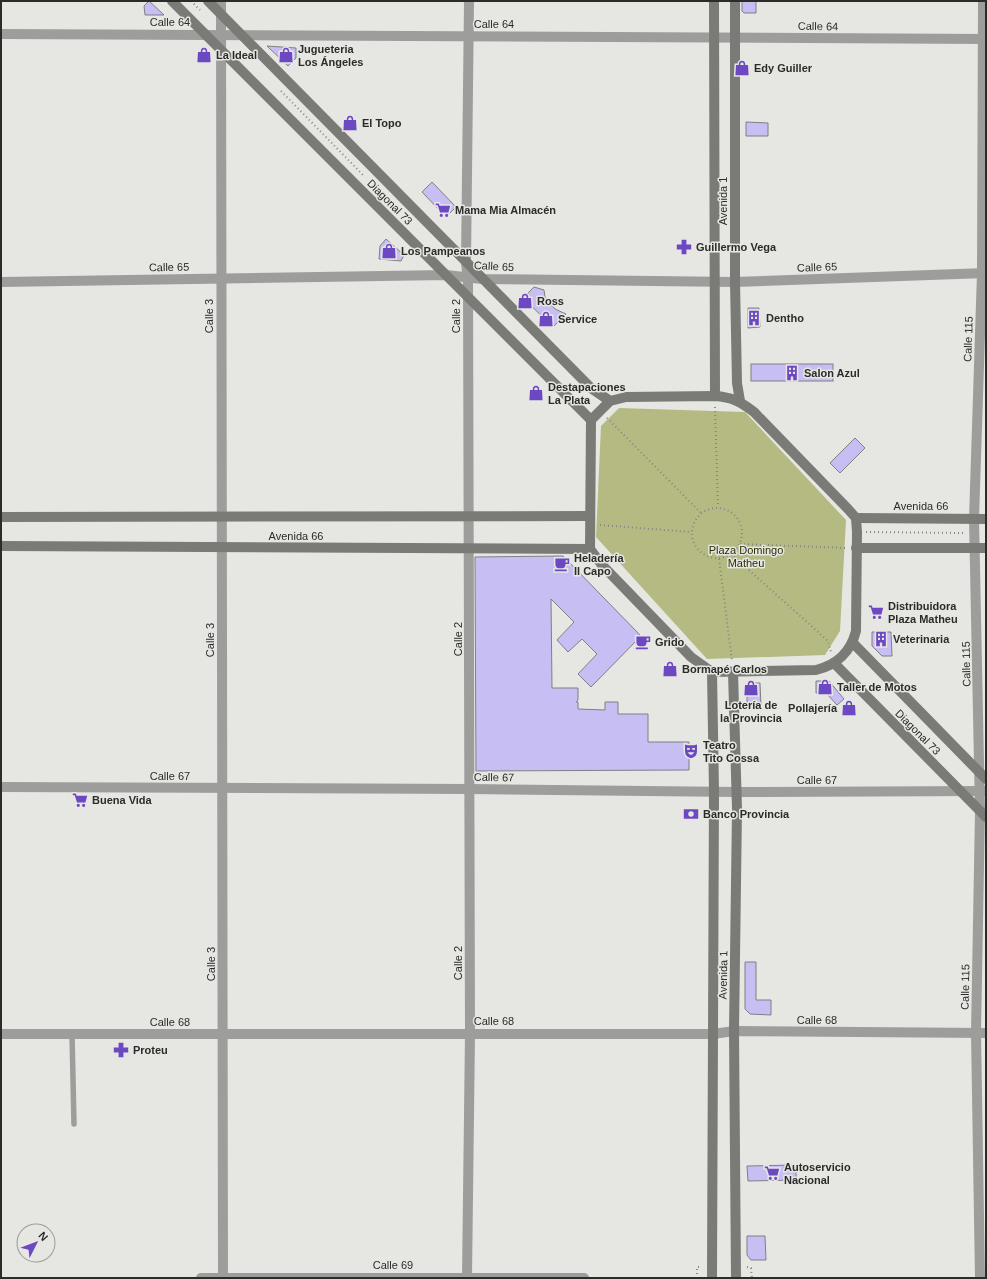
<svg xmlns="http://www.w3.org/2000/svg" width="987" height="1279" viewBox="0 0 987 1279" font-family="Arial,sans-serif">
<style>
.green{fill:#b5ba83}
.building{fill:#c7bef3;stroke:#807f84}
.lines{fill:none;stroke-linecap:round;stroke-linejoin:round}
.path{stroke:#858682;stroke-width:2;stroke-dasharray:1 3;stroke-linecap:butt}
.service{stroke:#9d9d9b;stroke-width:5.5}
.minor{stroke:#9d9d9b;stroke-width:10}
.secondary{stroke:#7a7a77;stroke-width:10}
.labels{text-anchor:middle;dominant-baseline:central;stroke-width:3;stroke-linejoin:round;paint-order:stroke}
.street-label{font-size:11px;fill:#2b2b29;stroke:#e6e7e2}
.poi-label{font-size:11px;font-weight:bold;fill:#2b2b29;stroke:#e6e7e2;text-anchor:start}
.park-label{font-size:11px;fill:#2b2c00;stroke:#e6e7e2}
</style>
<rect width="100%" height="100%" fill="#e6e7e2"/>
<polygon class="green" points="619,408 745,412 846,520 840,631 825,655 707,659 596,537 601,426"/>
<g class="building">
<polygon points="149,1 164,15 145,15 144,6"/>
<polygon points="742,1 756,1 756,13 744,13 742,11"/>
<polygon points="267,46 296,48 296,58 288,66"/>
<polygon points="746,122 768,123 768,136 746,136"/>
<polygon points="432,182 456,207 446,217 422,192"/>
<polygon points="386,239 404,255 401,261 379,259 380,246"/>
<polygon points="534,287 544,290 545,297 555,309 566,314 553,327 523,298"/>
<polygon points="748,308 759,308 760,327 748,328"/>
<rect x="751" y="364" width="82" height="17"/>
<polygon points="855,438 865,448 840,473 830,463"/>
<polygon points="563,556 641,636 591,687 578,674 597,654 582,639 568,652 557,640 574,622 551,599 552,688 578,688 578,700 576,702 578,702 578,709 605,710 605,702 618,702 618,714 648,714 648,742 689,742 689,770 476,771 475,557"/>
<polygon points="872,632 891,632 892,656 882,656 872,646"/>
<polygon points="816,681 829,681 844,699 837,705 827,694 816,693"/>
<polygon points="747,683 760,683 761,706 747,706"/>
<polygon points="745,962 756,962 756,1000 771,1000 771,1015 750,1014 745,1009"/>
<polygon points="796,1165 796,1180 748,1181 747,1166"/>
<polygon points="747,1236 765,1236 766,1260 751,1260 747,1255"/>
</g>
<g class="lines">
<g class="path">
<polyline points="191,1 200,10"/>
<polyline points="281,91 363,175"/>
<polyline points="715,407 718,507"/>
<polyline points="607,418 701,513"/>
<circle cx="717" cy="533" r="25"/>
<polyline points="600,525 691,532"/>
<polyline points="866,532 964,533"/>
<polyline points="740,544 847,548"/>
<polyline points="731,554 828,641 831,652"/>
<polyline points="719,559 732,661"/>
<polyline points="747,1267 751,1268 752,1278"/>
<polyline points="697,1278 697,1267 702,1267"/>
</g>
<polyline class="service" points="72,1034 74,1124"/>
<g class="minor">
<polyline points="221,1 223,1278"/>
<polyline points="1,34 986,39"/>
<polyline points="1,282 446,275 482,279 735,282 986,273"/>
<polyline points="1,787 470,789 737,792 985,791"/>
<polyline points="1,1034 713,1034 734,1031 986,1033"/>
<polyline points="201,1278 584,1278"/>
<polyline points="467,1278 470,1033 468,282 466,262 469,1"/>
<polyline points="980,1278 976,1033 980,811 974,519 982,273 983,1"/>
</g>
<g class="secondary">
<polyline points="172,1 591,420"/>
<polyline points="208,1 591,388 610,401"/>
<polyline points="714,1 715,396"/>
<polyline points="735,1 735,282 737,383 740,401"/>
<path d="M715,396C732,397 741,402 754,412L848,509L856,518L857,532L856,631C851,651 837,665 816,670L712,672L691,657L602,565L590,549L591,420L610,401L626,397Z"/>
<polyline points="1,517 589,516"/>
<polyline points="856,518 986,519"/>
<polyline points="1,546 590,549"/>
<polyline points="856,548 986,548"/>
<polyline points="853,643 986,779"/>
<polyline points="834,663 986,817"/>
<polyline points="733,672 737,809 734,1031 736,1278"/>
<polyline points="712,1278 714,791 712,672"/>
</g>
</g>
<defs>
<g id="shop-bare" transform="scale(1.2)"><path d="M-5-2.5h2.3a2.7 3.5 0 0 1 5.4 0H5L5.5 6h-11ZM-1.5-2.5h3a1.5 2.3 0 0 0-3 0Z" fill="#6c49c2" stroke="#e6e7e2" stroke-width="2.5" paint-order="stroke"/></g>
<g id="supermarket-bare" transform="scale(1.2)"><path d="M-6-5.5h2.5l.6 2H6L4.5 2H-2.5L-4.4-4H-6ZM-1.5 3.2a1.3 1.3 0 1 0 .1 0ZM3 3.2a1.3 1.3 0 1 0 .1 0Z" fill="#6c49c2" stroke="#e6e7e2" stroke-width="2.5" paint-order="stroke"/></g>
<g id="pharmacy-bare" transform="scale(1.2)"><path d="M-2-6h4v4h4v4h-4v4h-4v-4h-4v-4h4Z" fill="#6c49c2" stroke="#e6e7e2" stroke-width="2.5" paint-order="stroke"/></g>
<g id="building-bare" transform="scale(1.2)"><path d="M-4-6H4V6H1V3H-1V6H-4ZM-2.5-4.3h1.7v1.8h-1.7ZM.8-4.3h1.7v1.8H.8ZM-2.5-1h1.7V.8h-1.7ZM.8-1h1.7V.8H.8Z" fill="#6c49c2" stroke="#e6e7e2" stroke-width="2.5" paint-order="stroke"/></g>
<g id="cafe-bare" transform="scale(1.2)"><path d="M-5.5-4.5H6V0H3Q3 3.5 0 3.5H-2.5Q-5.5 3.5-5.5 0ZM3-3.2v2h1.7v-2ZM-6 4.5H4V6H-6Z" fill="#6c49c2" stroke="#e6e7e2" stroke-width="2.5" paint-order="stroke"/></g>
<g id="theatre-bare" transform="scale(1.2)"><path d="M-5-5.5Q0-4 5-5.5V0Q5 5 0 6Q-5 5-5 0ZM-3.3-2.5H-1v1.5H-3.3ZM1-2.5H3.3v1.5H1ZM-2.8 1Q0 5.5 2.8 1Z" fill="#6c49c2" stroke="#e6e7e2" stroke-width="2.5" paint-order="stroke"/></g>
<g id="bank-bare" transform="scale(1.2)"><path d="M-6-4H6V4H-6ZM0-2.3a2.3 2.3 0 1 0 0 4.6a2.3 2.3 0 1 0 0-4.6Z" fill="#6c49c2" stroke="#e6e7e2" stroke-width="2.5" paint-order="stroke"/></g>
</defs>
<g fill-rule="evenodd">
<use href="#shop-bare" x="204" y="55"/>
<use href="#shop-bare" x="286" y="55"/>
<use href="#shop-bare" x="742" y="68"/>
<use href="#shop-bare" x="350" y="123"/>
<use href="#supermarket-bare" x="443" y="210"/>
<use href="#pharmacy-bare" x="684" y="247"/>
<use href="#shop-bare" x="389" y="251"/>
<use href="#shop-bare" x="525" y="301"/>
<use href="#building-bare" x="754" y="318"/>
<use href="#shop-bare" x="546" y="319"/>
<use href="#building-bare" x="792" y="373"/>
<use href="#shop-bare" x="536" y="393"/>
<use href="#cafe-bare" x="562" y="564"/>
<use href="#supermarket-bare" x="876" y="612"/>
<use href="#building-bare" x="881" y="639"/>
<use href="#cafe-bare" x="643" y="642"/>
<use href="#shop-bare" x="670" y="669"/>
<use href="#shop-bare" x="825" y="687"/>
<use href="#shop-bare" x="751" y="688"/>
<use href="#shop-bare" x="849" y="708"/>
<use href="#theatre-bare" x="691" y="751"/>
<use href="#supermarket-bare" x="80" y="800"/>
<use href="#bank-bare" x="691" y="814"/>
<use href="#pharmacy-bare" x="121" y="1050"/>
<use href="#supermarket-bare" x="772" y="1173"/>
</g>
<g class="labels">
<g class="street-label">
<text x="170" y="22">Calle 64</text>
<text x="494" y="24">Calle 64</text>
<text transform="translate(818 26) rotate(1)">Calle 64</text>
<text transform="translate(723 201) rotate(-90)">Avenida 1</text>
<text transform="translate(390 202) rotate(45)">Diagonal 73</text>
<text transform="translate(494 266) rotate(3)">Calle 65</text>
<text transform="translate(169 267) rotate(-1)">Calle 65</text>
<text transform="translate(817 267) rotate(-2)">Calle 65</text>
<text transform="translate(209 316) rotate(-90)">Calle 3</text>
<text transform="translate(456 316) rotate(-90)">Calle 2</text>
<text transform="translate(968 339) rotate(-88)">Calle 115</text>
<text x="921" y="506">Avenida 66</text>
<text x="296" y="536">Avenida 66</text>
<text transform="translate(458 639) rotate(-90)">Calle 2</text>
<text transform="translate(210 640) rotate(-90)">Calle 3</text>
<text transform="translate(966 664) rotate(-91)">Calle 115</text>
<text transform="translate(918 732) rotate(45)">Diagonal 73</text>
<text x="170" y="776">Calle 67</text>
<text transform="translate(494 777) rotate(1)">Calle 67</text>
<text x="817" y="780">Calle 67</text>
<text transform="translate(458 963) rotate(-90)">Calle 2</text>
<text transform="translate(211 964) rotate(-90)">Calle 3</text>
<text transform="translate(723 975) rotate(-89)">Avenida 1</text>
<text transform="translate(965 987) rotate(-89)">Calle 115</text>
<text x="817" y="1020">Calle 68</text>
<text x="494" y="1021">Calle 68</text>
<text x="170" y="1022">Calle 68</text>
<text x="393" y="1265">Calle 69</text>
</g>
<g class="poi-label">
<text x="298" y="49">Jugueteria<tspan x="298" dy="13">Los Ángeles</tspan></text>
<text x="216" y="55">La Ideal</text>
<text x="754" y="68">Edy Guiller</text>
<text x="362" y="123">El Topo</text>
<text x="455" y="210">Mama Mia Almacén</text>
<text x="696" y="247">Guillermo Vega</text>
<text x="401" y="251">Los Pampeanos</text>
<text x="537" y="301">Ross</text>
<text x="766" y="318">Dentho</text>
<text x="558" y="319">Service</text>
<text x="804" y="373">Salon Azul</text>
<text x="548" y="387">Destapaciones<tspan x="548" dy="13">La Plata</tspan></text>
<text x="574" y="558">Heladería<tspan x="574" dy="13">Il Capo</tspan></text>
<text x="888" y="606">Distribuidora<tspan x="888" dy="13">Plaza Matheu</tspan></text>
<text x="893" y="639">Veterinaria</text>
<text x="655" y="642">Grido</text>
<text x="682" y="669">Bormapé Carlos</text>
<text x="837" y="687">Taller de Motos</text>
<text x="751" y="705" text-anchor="middle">Lotería de<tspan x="751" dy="13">la Provincia</tspan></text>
<text x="837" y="708" text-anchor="end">Pollajería</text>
<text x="703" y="745">Teatro<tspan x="703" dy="13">Tito Cossa</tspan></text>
<text x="92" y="800">Buena Vida</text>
<text x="703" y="814">Banco Provincia</text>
<text x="133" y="1050">Proteu</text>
<text x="784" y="1167">Autoservicio<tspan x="784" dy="13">Nacional</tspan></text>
</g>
<g class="park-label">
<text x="746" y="550">Plaza Domingo<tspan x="746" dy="13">Matheu</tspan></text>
</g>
</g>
<rect width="987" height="1279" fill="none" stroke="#2b2b29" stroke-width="4"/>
<g transform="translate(36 1243) rotate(48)"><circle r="19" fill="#e6e7e2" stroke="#9b9c98"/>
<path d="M0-3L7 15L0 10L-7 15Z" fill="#6c49c2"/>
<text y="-6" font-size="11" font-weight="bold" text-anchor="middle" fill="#2b2b29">N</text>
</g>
</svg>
